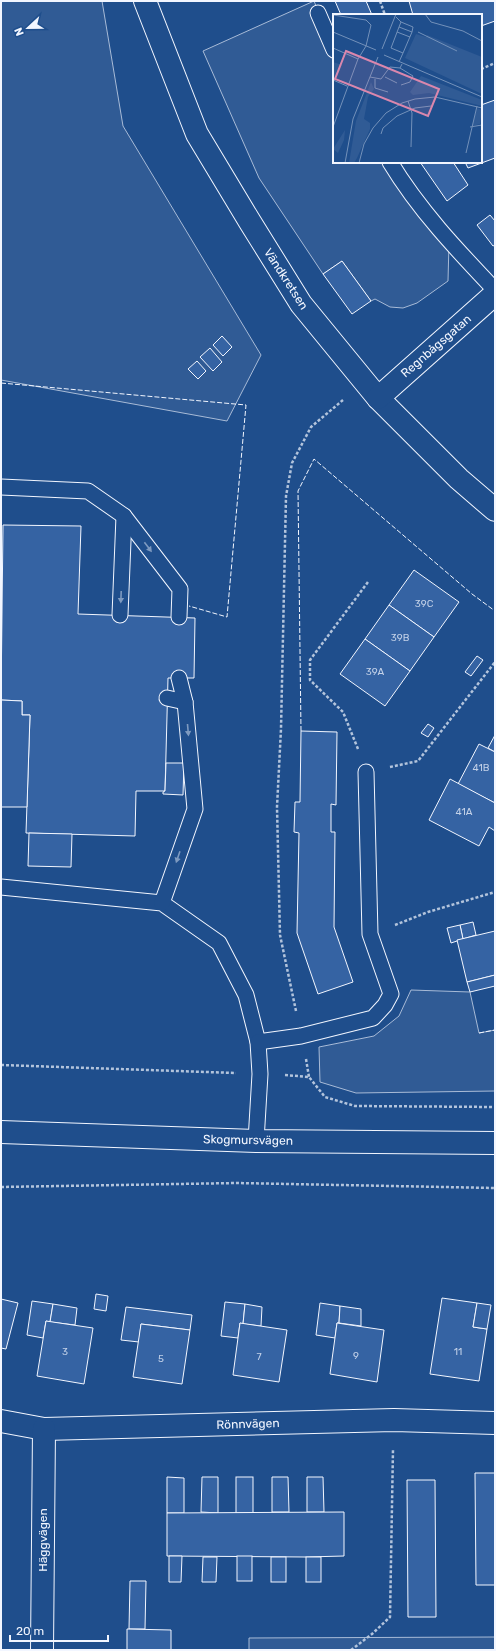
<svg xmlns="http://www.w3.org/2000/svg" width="496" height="1651" viewBox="0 0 496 1651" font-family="Rubik,sans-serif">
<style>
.built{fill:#305b95;stroke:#a8bbd7}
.building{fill:#3563a3;stroke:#f2f6ff}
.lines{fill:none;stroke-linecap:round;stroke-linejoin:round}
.service-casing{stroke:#f2f6ff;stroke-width:17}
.minor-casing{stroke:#f2f6ff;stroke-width:24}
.tertiary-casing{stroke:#f2f6ff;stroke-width:24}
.path{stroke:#b3c4dc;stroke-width:2.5;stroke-dasharray:3 2;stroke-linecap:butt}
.service{stroke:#1f4e8c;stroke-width:15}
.minor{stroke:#1f4e8c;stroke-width:22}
.tertiary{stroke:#1f4e8c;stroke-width:22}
.fence{stroke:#f2f6ff;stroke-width:1;stroke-dasharray:5 2;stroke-linecap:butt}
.oneway{fill:#7e9ac0}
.labels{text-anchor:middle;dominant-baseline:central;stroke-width:3;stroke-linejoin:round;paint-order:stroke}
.number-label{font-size:10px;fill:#c3d1e8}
.street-label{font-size:12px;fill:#f2f6ff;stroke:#1f4e8c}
.inset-road{fill:none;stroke:#7391ba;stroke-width:1}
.view{fill:#da87ad;fill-opacity:0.15;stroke:#da87ad;stroke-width:2}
.inset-edge{fill:none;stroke:#f2f6ff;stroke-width:2}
</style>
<rect width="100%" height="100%" fill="#1f4e8c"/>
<g class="built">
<polygon points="1,1 102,1 123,126 261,355 227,421 1,380"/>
<polygon points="314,1 334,50 334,162 390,162 449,243 448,281 417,303 403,308 390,307 375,299 371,301 342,261 323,274 259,178 203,51"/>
<polygon points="411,990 470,992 479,1033 495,1030 495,1091 356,1093 320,1082 319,1047 374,1036 399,1016"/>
<polygon points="495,1637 495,1650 249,1650 249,1638"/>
</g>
<g class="building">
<polygon points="335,1 366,1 372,15 341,15"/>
<polygon points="409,1 495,1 495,21 481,26 481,15 413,15"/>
<polygon points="495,100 495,158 468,168 465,162 481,162 481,105"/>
<polygon points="420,162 453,162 468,185 447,201"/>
<polygon points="490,215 495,221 495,245 493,246 477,225"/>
<polygon points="342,261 371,301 352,314 323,274"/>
<polygon points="222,336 232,347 223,356 213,345"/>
<polygon points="210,348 222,362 213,371 200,357"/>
<polygon points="197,361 206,371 198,379 188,369"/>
<polygon points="3,525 81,526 78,614 195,618 194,678 168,678 165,791 136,791 135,836 26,833 30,715 22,715 22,701 1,700"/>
<polygon points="414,570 459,602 434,637 389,605"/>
<polygon points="389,605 434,637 410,671 365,639"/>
<polygon points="365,639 410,671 385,706 340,674"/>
<polygon points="477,656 483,660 471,676 465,672"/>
<polygon points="1,700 22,701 22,715 30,715 27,807 1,807"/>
<polygon points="428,724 434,728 428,737 421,733"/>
<polygon points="301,731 337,732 336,805 331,804 331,832 335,832 334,927 353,982 318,994 297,933 299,833 294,832 295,802 300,802"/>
<polygon points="495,735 495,752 488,748"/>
<polygon points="479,744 495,752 495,803 458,784"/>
<polygon points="166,763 184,763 183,795 163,794 163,792 165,791"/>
<polygon points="450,779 495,803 495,831 489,827 479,846 429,820"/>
<polygon points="29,833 72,834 71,867 28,866"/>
<polygon points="473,922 476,935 463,939 460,925"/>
<polygon points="460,925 463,939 451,943 447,928"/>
<polygon points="495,931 495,975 467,982 457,940"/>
<polygon points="495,975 495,986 470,992 467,982"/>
<polygon points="96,1294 108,1296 106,1311 94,1309"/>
<polygon points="442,1298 477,1303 473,1327 487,1329 479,1381 430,1374"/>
<polygon points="1,1299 18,1303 6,1349 1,1348"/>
<polygon points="32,1301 53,1304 50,1322 46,1321 43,1338 27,1335"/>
<polygon points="225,1302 245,1304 243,1324 240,1323 238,1338 221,1336"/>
<polygon points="320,1303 340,1306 339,1323 337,1323 335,1338 316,1335"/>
<polygon points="477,1303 491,1305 487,1329 473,1327"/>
<polygon points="53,1304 77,1308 75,1325 50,1322"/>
<polygon points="245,1304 262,1307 261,1326 243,1324"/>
<polygon points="340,1306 361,1309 361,1326 339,1323"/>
<polygon points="126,1307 192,1315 190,1330 141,1324 139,1342 121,1340"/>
<polygon points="46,1321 93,1328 84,1384 37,1376"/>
<polygon points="240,1323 287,1330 279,1382 233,1375"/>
<polygon points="337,1323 384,1330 377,1382 330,1374"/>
<polygon points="141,1324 190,1330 182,1384 133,1377"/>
<polygon points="475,1473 495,1473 495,1585 476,1585"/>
<polygon points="167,1477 184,1478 184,1513 167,1513"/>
<polygon points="202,1477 218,1477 218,1513 201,1512"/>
<rect x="236" y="1477" width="17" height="36"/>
<polygon points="272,1477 288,1477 289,1512 272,1512"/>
<polygon points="307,1477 323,1477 324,1512 307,1512"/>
<polygon points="407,1480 435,1480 436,1617 408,1617"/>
<polygon points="344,1512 344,1556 306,1557 167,1556 167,1513"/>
<polygon points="169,1556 182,1556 181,1582 169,1582"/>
<rect x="237" y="1556" width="15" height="25"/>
<polygon points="203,1557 217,1557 216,1582 202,1582"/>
<rect x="271" y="1557" width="15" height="25"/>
<rect x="306" y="1557" width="15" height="25"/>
<polygon points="130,1581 146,1581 145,1629 129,1629"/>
<polygon points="127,1629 171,1630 171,1650 127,1650"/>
</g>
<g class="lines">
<g class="service-casing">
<g id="service">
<polyline points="318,13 334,50"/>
<path d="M390,162C419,210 457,250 495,290"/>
<polyline points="1,487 88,491 124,516 180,589 179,617"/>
<polyline points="120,615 124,516"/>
<polyline points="167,698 185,702"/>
<polyline points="1,887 162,903 219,943 246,995 258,1042 260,1074 256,1141"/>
<polyline points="162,903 195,809 185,702 179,678"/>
<polyline points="258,1042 301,1036 373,1018 385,1005 391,994 370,934 366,772"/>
</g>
</g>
<g class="minor-casing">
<g id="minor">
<polyline points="145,1 197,134 250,222 301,304 378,398 459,479 495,510"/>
<polyline points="378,398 495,294"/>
<polyline points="1,1421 44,1429 394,1420 495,1423"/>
<polyline points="42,1650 44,1429"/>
</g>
</g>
<g class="tertiary-casing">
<polyline id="tertiary" points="1,1132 256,1141 495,1143"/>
</g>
<g class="path">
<polyline points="380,1 385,15"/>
<polyline points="481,69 495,63"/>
<polyline points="358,749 343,712 310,680 310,660 368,582"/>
<polyline points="390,767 418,761 495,662"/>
<polyline points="395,925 428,912 495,892"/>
<polyline points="296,1011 280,935 277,807 281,729 286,496 292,463 311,427 343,400"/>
<polyline points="306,1059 309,1077"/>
<polyline points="1,1065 236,1073"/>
<polyline points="285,1075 309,1077 325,1097 355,1106 495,1107"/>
<polyline points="1,1187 237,1183 495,1188"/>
<polyline points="351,1650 372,1634 390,1617 393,1449"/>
</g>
<use href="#service" class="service"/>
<use href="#minor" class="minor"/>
<use href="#tertiary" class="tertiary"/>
<g class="fence">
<polyline points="1,383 246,405 227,617 189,606"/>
<polyline points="301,731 298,491 314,459 472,594 495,611"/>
<polyline points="479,1033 495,1030"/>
</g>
</g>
<defs><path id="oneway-solid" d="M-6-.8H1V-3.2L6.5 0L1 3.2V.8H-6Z"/></defs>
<g class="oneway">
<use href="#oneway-solid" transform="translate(148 547) rotate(53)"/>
<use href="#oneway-solid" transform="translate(121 597) rotate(92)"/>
<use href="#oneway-solid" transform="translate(188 730) rotate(85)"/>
<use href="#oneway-solid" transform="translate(178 857) rotate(109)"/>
</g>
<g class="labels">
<g class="number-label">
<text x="424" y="604">39C</text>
<text x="400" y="638">39B</text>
<text x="375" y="672">39A</text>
<text x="481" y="768">41B</text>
<text x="464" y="812">41A</text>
<text x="65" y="1352">3</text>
<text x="458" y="1352">11</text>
<text x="356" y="1356">9</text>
<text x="259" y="1357">7</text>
<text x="161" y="1359">5</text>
</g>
<g class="street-label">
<text transform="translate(286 279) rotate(57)">Vändkretsen</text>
<text transform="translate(436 346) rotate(-41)">Regnbågsgatan</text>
<text transform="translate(248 1140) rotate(1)">Skogmursvägen</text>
<text transform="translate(248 1424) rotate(-2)">Rönnvägen</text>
<text transform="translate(43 1540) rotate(-90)">Häggvägen</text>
</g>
</g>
<g transform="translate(333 14)">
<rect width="149" height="149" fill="#1f4e8c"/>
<path d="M83,20L93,23L94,21L149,43V80L72,44ZM0,48L9,51L2,67L0,66ZM88,62L149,86V92L96,79L80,81L77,78ZM38,68L41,75L35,83L31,105L37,109V115L24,144L21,149H16L23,107ZM144,94L149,96L147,110L139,112ZM12,116L11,126L5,139L0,135Z" fill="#305b95"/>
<path class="inset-road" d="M92,0L98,8L130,17L149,27M0,1L33,6L38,11L33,32L25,45L0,113M63,3L68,8L66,13M68,8L80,13L79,18M0,18L43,36M64,18L77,23M85,18L124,37M0,34L25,45M49,35L63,0M51,41L149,83M66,48L70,39L79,18L66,13L58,34L70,39M67,54L80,62L77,68L68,71M37,63L48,65L57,53L67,54L69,50M52,63L64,69M42,65V74L55,78M0,66L14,72M75,87L79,99L78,133M137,113L149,111M48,120L50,114L64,102L82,94L98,92M133,139L144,92M12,149L20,105L45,43M26,149L31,130L40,114L53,99L69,89L82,85L102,83L149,94"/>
<path class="view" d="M13,37L106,75L95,102L2,65Z"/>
<rect width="149" height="149" class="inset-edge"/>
</g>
<rect width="496" height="1651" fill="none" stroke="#f2f6ff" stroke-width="4"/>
<g transform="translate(28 28) rotate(248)" stroke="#1f4e8c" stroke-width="3" paint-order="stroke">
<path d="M0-3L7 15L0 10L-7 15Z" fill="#f2f6ff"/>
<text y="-6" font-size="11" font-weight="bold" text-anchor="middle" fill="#f2f6ff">N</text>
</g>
<path d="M10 1635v6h98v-6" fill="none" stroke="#f2f6ff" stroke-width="2"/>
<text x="16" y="1635" font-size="12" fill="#f2f6ff" stroke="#1f4e8c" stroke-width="3" paint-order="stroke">20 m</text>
</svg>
